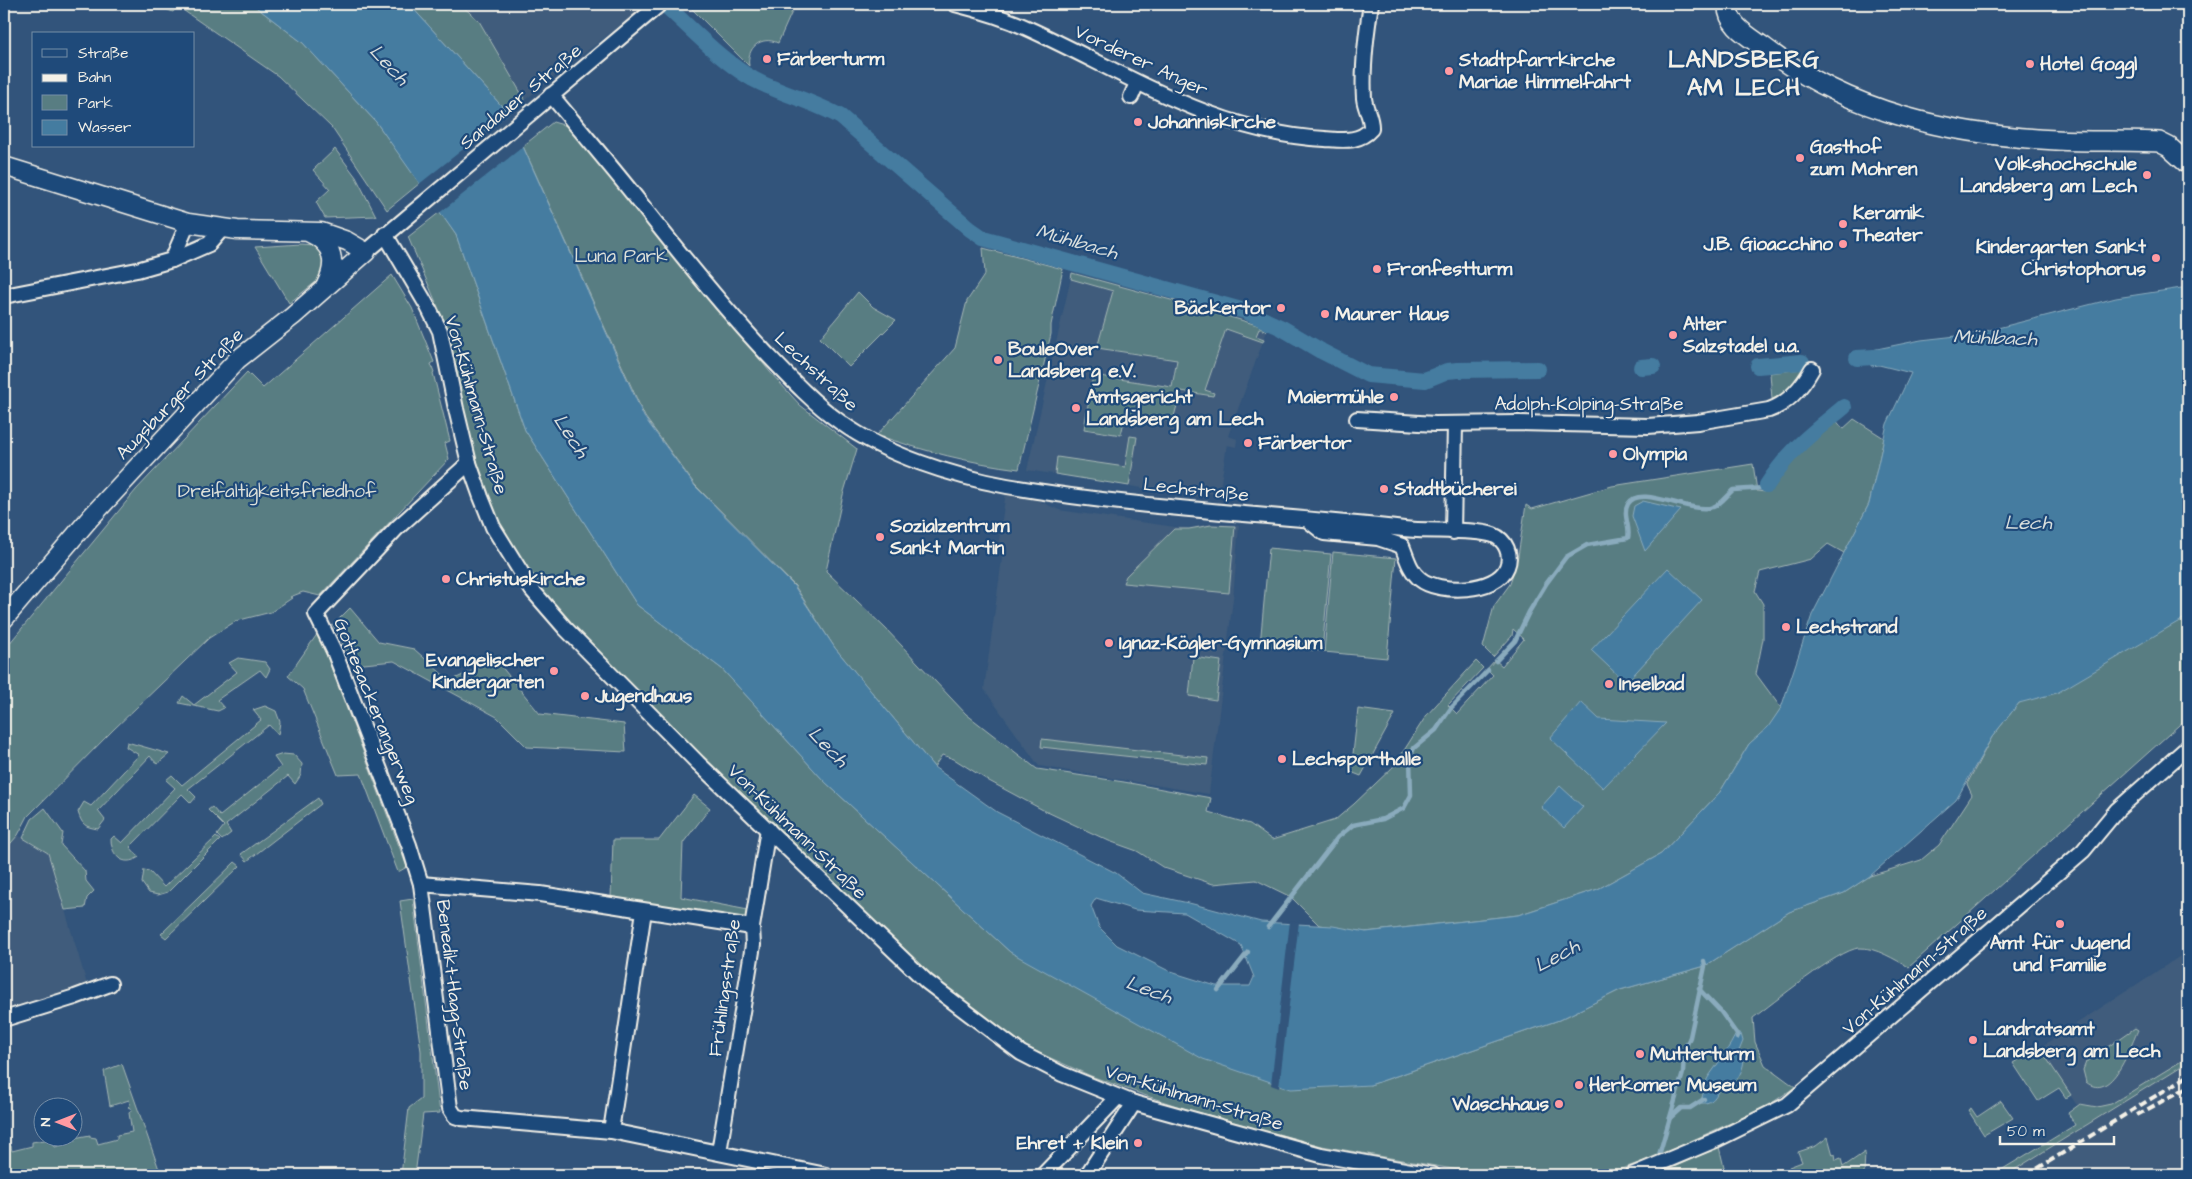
<svg xmlns="http://www.w3.org/2000/svg" width="2192" height="1179" viewBox="0 0 2192 1179" font-family="'Architects Daughter',sans-serif">
<style>
.built{fill:#3f5c7c}
.green{fill:#587d82;stroke:#a6b7b5}
.water{fill:#447ca0;stroke:#8aabbd;fill-rule:evenodd}
.pier{fill:#32547b}
.lines{fill:none;stroke-linecap:round;stroke-linejoin:round}
.stream{stroke:#8aabbd;stroke-width:4.5}
.canal{stroke:#447ca0;stroke-width:16}
.minor-casing{stroke:#f4f1e8;stroke-width:18}
.tertiary-casing{stroke:#f4f1e8;stroke-width:21}
.secondary-casing{stroke:#f4f1e8;stroke-width:22}
.minor{stroke:#1f4a7a;stroke-width:14}
.tertiary{stroke:#1f4a7a;stroke-width:18}
.secondary{stroke:#1f4a7a;stroke-width:19}
.rail{stroke:#f4f1e8;stroke-width:4;stroke-dasharray:8 4;stroke-linecap:butt}
.poi-dot{fill:#ff9aa2;stroke:#1f4a7a;stroke-width:2}
.labels{text-anchor:middle;dominant-baseline:central;stroke-width:4.5;stroke-linejoin:round;paint-order:stroke}
.poi-label{font-size:19px;font-weight:bold;fill:#f4f1e8;stroke:#1f4a7a;text-anchor:start}
.street-label{font-size:19px;fill:#f4f1e8;stroke:#1f4a7a}
.park-label{font-size:19px;fill:#dde0d9;stroke:#1f4a7a}
.water-label{font-size:20px;font-style:italic;fill:#dadfdd;stroke:#1f4a7a}
.district-label{font-size:24px;font-weight:bold;letter-spacing:1px;fill:#f4f1e8;stroke:#1f4a7a}
</style>
<rect width="100%" height="100%" fill="#32547b"/>
<filter id="ink" filterUnits="userSpaceOnUse"><feTurbulence type="fractalNoise" baseFrequency=".02" numOctaves="2"/><feDisplacementMap in="SourceGraphic" scale="10" xChannelSelector="R" yChannelSelector="G"/><feConvolveMatrix kernelMatrix="1 2 1 2 8 2 1 2 1" color-interpolation-filters="sRGB"/></filter>
<g filter="url(#ink)">
<g class="built">
<polygon points="460,4 647,4 525,100 479,21"/>
<polygon points="1072,273 1204,309 1257,325 1267,331 1228,436 1237,439 1236,447 1227,445 1219,495 1207,493 1206,498 1027,470"/>
<polygon points="1006,492 1028,496 1059,510 1175,527 1189,528 1211,524 1239,525 1233,599 1209,794 1039,766 984,689 1002,559 999,540"/>
<polygon points="18,835 48,853 87,984 56,996 4,1012 4,851"/>
<polygon points="2188,951 2188,1175 2006,1175 2096,1119 2097,1107 2076,1104 2039,1048"/>
</g>
<g class="green">
<polygon points="153,4 252,4 303,43 376,122 420,183 387,210 332,128 278,76 177,6 173,12"/>
<polygon points="409,4 460,4 479,21 525,100 508,113"/>
<path d="M690,4H794L795,5L778,43C761,35 746,48 749,66L688,5Z"/>
<polygon points="553,122 567,126 585,143 770,372 800,405 857,449 843,495 826,571 886,629 966,714 1037,769 1124,782 1211,798 1208,812 1250,824 1272,840 1335,820 1354,804 1394,766 1426,716 1476,661 1483,668 1448,705 1457,714 1493,675 1487,669 1495,660 1502,666 1524,639 1513,629 1512,636 1493,657 1483,647 1494,606 1510,584 1518,556 1526,505 1532,509 1612,486 1753,464 1757,491 1765,492 1784,462 1800,444 1835,419 1843,429 1854,419 1884,438 1869,504 1844,553 1828,544 1811,559 1760,572 1755,591 1763,604 1763,639 1756,674 1781,708 1769,727 1749,744 1720,792 1661,854 1598,889 1518,915 1365,932 1319,925 1291,897 1256,880 1213,884 1164,868 1137,851 1109,841 1043,810 989,781 954,759 942,755 934,767 835,648 795,586 695,485 645,417 523,146"/>
<polygon points="335,149 356,177 376,216 325,218 316,202 330,189 313,170"/>
<path d="M440,212L456,235L525,430L637,605L722,669L824,781L1010,952L1370,1085L1559,1020L1620,990L1705,966L1789,912L1844,893L1870,876L1921,860L1939,845L1972,795L1967,784L1992,737L2019,703L2145,640L2188,616V717L1909,967C1895,960 1876,947 1859,948C1839,949 1772,1004 1753,1018L1755,1042L1765,1065L1795,1087L1766,1107L1653,1158L1621,1169L1597,1175H1487L1322,1146L1183,1108L1144,1095L1091,1076L1026,1047L977,1009L934,982L701,760L571,628L512,552L486,500L452,377L447,328L408,237Z"/>
<polygon points="301,244 324,246 326,274 289,303 255,247"/>
<path d="M983,248L1063,269L1051,325V334L1019,469C970,463 924,451 877,435L955,348L967,301L985,274Z"/>
<polygon points="1072,273 1204,309 1257,325 1267,331 1259,329 1256,336 1264,339 1263,342 1226,329 1205,390 1214,393 1213,396 1181,391 1173,420 1124,421 1121,435 1084,429 1093,375 1172,387 1177,360 1097,348 1113,291 1071,279"/>
<polygon points="392,275 412,308 434,362 431,364 434,372 433,373 450,441 445,443 449,459 320,596 303,592 290,597 292,598 271,612 236,621 209,638 113,730 28,816 18,835 4,851 4,650 136,490 247,372 263,388"/>
<polygon points="858,292 873,307 896,320 849,367 820,338"/>
<path d="M1802,369C1797,383 1786,394 1772,399L1770,373Z"/>
<polygon points="1130,436 1137,437 1129,486 1055,474 1057,457 1125,467"/>
<polygon points="1211,525 1235,526 1229,593 1123,583 1126,576 1174,529 1189,529"/>
<polygon points="1269,548 1331,554 1322,651 1260,645"/>
<polygon points="1333,552 1396,558 1387,658 1324,652"/>
<polygon points="350,608 379,642 414,649 450,681 496,660 540,714 624,724 626,752 527,747 497,717 394,661 354,665 333,625"/>
<polygon points="318,633 407,867 398,872 361,774 338,775 303,689 288,676"/>
<polygon points="1193,657 1221,661 1216,700 1189,696"/>
<polygon points="238,658 265,662 270,669 266,677 260,670 217,700 224,708 218,711 179,703 183,696 194,705 237,672 229,663"/>
<path d="M265,706L276,711L280,722L278,735L269,725L188,789L196,797L191,803L182,794L130,847L139,857C123,868 111,855 111,839L114,836L122,843L175,788L166,780L172,775L182,785L261,720L253,710Z"/>
<polygon points="1358,709 1395,714 1361,776 1351,772"/>
<polygon points="1042,739 1208,758 1207,765 1041,747"/>
<path d="M127,742L169,754L157,764L150,756L98,811L105,820L98,829C85,827 82,825 78,812L84,802L91,806L139,755L126,747Z"/>
<polygon points="283,754 294,755 302,764 301,775 295,784 288,776 226,825 231,833 222,840 217,835 224,826 208,810 212,807 220,816 281,767 274,757"/>
<polygon points="694,795 710,808 683,843 681,897 748,910 747,920 611,898 613,840 659,840"/>
<polygon points="318,798 321,804 247,861 241,854"/>
<polygon points="45,808 63,833 61,845 85,871 86,881 94,891 87,898 85,908 65,910 48,853 23,838 32,819"/>
<polygon points="216,837 220,840 168,892 158,895 149,893 142,883 144,870 149,871 164,887"/>
<polygon points="235,862 240,866 166,938 161,934"/>
<polygon points="413,899 440,1113 423,1114 415,1175 401,1175 409,1108 421,1099 421,1051 400,901"/>
<path d="M2135,1028L2138,1030C2130,1047 2112,1103 2086,1082L2083,1070L2086,1062Z"/>
<polygon points="2039,1047 2071,1095 2066,1098 2059,1088 2038,1101 2013,1063"/>
<polygon points="2188,1057 2188,1062 2006,1175 1993,1175 2075,1125 2068,1113 2080,1104 2097,1107 2111,1104"/>
<polygon points="122,1064 161,1175 4,1175 4,1144 11,1146 12,1151 32,1146 32,1142 51,1139 55,1147 75,1141 74,1138 90,1135 90,1137 96,1138 98,1144 117,1139 117,1135 132,1132 129,1113 132,1109 128,1107 130,1105 129,1100 110,1106 104,1071"/>
<polygon points="2001,1101 2013,1118 1984,1135 1968,1110 1971,1108 1977,1117"/>
<polygon points="1828,1137 1833,1155 1835,1154 1836,1160 1841,1158 1843,1167 1865,1152 1864,1175 1791,1175 1789,1167 1802,1162 1798,1152 1816,1146"/>
<polygon points="1719,1147 1726,1175 1656,1175"/>
</g>
<g class="water">
<path d="M252,4H409L508,113L644,417L695,486L794,586L835,648L934,767L997,812L1116,873L1142,893L1193,904L1261,922L1333,926L1366,932L1518,915L1598,889L1661,854L1720,792L1749,744L1768,727L1781,708L1812,615L1869,504L1887,424L1911,373L1879,365L1871,366L1872,350L1921,340L1974,334L2116,298L2188,287V616L2057,693L2019,703L1992,737L1956,800L1870,876L1844,893L1789,912L1705,966L1620,990L1559,1020L1370,1085L1291,1089L1203,1059L1010,952L824,781L722,669L637,605L525,430L456,235L376,122L303,43ZM1096,898L1135,910L1185,913L1241,945L1254,977L1250,986H1216L1171,972L1117,945L1099,927L1091,906Z"/>
<polygon points="1643,501 1681,510 1645,551 1632,516 1634,506"/>
<polygon points="1668,568 1702,600 1626,683 1591,650"/>
<polygon points="1581,702 1599,719 1666,723 1603,788 1550,738"/>
<polygon points="1560,786 1583,807 1564,828 1541,807"/>
<path d="M1737,1032L1741,1034L1743,1041L1739,1051L1744,1054C1745,1070 1736,1088 1719,1089C1715,1099 1711,1104 1700,1103C1704,1094 1704,1083 1709,1076C1720,1061 1729,1048 1737,1032Z"/>
</g>
<g class="pier">
<polygon points="510,112 525,145 438,214 418,185"/>
<polygon points="1290,921 1299,922 1279,1088 1271,1085"/>
</g>
<g class="lines">
<g class="stream">
<path d="M1496,661L1515,641L1529,612L1546,584L1566,557L1587,545L1628,538C1631,527 1622,515 1628,504C1640,483 1691,515 1713,507C1720,505 1727,495 1733,490L1764,488L1767,485"/>
<polyline points="1268,927 1338,837 1353,825 1383,819 1404,808 1411,795 1410,758 1414,748 1436,730 1451,708 1488,670"/>
<polyline points="1699,989 1721,1012 1738,1036 1737,1038"/>
<polyline points="1218,990 1248,952"/>
<polyline points="1670,1118 1681,1108 1690,1108 1704,1099"/>
<polyline points="1657,1162 1683,1073 1684,1051 1690,1037 1705,966 1704,961"/>
</g>
<g class="canal">
<path d="M664,4C692,29 720,60 753,79C781,94 813,101 841,117L970,229L983,238L1245,311L1282,328L1321,351L1368,375L1425,380L1447,371L1458,370L1538,369"/>
<polyline points="1857,358 1891,356"/>
<polyline points="1758,366 1802,362"/>
<polyline points="1641,367 1653,366"/>
<path d="M1767,485C1790,449 1811,434 1844,407"/>
</g>
<g class="minor-casing">
<g id="minor">
<path d="M955,4C979,10 1005,18 1027,28C1124,72 1216,134 1325,139C1342,140 1359,143 1371,129C1372,118 1365,109 1364,98C1362,67 1366,35 1371,4"/>
<path d="M551,95C581,131 612,167 641,204C681,255 721,305 765,352C788,376 812,402 840,422C886,455 952,476 1007,486C1138,509 1272,514 1404,529C1427,532 1474,528 1493,535C1506,540 1512,555 1507,567C1497,593 1438,594 1420,579C1410,571 1407,558 1402,546L1378,538L1324,533L1309,521"/>
<polyline points="1131,97 1137,83"/>
<polyline points="385,234 428,307 440,331 456,409 469,463 481,497 493,527 532,590 565,628 698,763 927,982 1021,1053 1062,1074 1134,1103 1321,1155 1433,1175"/>
<polyline points="366,252 660,4"/>
<polyline points="172,260 188,223"/>
<polyline points="4,296 137,270 172,260 209,244 222,229"/>
<path d="M1357,419L1435,424L1519,423L1648,426L1698,422L1769,410C1789,403 1802,387 1812,369"/>
<polyline points="1453,532 1455,424"/>
<polyline points="421,884 409,845 334,651 316,614 397,528 469,463"/>
<polyline points="752,927 540,894 421,884 450,1108 455,1116 461,1118 611,1131 826,1175"/>
<polyline points="4,1019 75,997 110,984"/>
<polyline points="611,1131 644,911"/>
<polyline points="719,1152 753,945 752,927 768,829"/>
<polyline points="1043,1175 1118,1097"/>
<polyline points="1087,1175 1134,1103"/>
<polyline points="1632,1175 1718,1139 1787,1105 2083,851 2117,810 2188,747"/>
</g>
</g>
<g class="tertiary-casing">
<g id="tertiary">
<polyline points="4,166 188,223 237,230 321,232 347,241 366,252 293,316 237,360 91,517 4,619"/>
<path d="M310,233C334,244 337,263 326,285"/>
</g>
</g>
<g class="secondary-casing">
<path id="secondary" d="M1728,4C1726,25 1750,37 1765,48C1850,113 1952,135 2056,140C2090,142 2125,140 2159,142L2169,147L2188,164"/>
</g>
<use href="#minor" class="minor"/>
<use href="#tertiary" class="tertiary"/>
<use href="#secondary" class="secondary"/>
<g class="rail">
<polyline points="2137,1115 2188,1087"/>
<polyline points="2027,1175 2188,1076"/>
</g>
</g>
</g>
<g class="poi-dot">
<circle cx="767" cy="59" r="5"/>
<circle cx="2030" cy="64" r="5"/>
<circle cx="1449" cy="71" r="5"/>
<circle cx="1138" cy="122" r="5"/>
<circle cx="1800" cy="158" r="5"/>
<circle cx="2147" cy="175" r="5"/>
<circle cx="1843" cy="224" r="5"/>
<circle cx="1843" cy="244" r="5"/>
<circle cx="2156" cy="258" r="5"/>
<circle cx="1377" cy="269" r="5"/>
<circle cx="1281" cy="308" r="5"/>
<circle cx="1325" cy="314" r="5"/>
<circle cx="1673" cy="335" r="5"/>
<circle cx="998" cy="360" r="5"/>
<circle cx="1394" cy="397" r="5"/>
<circle cx="1076" cy="408" r="5"/>
<circle cx="1248" cy="443" r="5"/>
<circle cx="1613" cy="454" r="5"/>
<circle cx="1384" cy="489" r="5"/>
<circle cx="880" cy="537" r="5"/>
<circle cx="446" cy="579" r="5"/>
<circle cx="1786" cy="627" r="5"/>
<circle cx="1109" cy="643" r="5"/>
<circle cx="554" cy="671" r="5"/>
<circle cx="1609" cy="684" r="5"/>
<circle cx="585" cy="696" r="5"/>
<circle cx="1282" cy="759" r="5"/>
<circle cx="2060" cy="924" r="5"/>
<circle cx="1973" cy="1040" r="5"/>
<circle cx="1640" cy="1054" r="5"/>
<circle cx="1579" cy="1085" r="5"/>
<circle cx="1559" cy="1104" r="5"/>
<circle cx="1138" cy="1143" r="5"/>
</g>
<g class="labels">
<g class="poi-label">
<text x="777" y="59">Färberturm</text>
<text x="1459" y="60">Stadtpfarrkirche<tspan x="1459" dy="22">Mariae Himmelfahrt</tspan></text>
<text x="2040" y="64">Hotel Goggl</text>
<text x="1148" y="122">Johanniskirche</text>
<text x="1810" y="147">Gasthof<tspan x="1810" dy="22">zum Mohren</tspan></text>
<text x="2137" y="164" text-anchor="end">Volkshochschule<tspan x="2137" dy="22">Landsberg am Lech</tspan></text>
<text x="1853" y="213">Keramik<tspan x="1853" dy="22">Theater</tspan></text>
<text x="1833" y="244" text-anchor="end">J.B. Gioacchino</text>
<text x="2146" y="247" text-anchor="end">Kindergarten Sankt<tspan x="2146" dy="22">Christophorus</tspan></text>
<text x="1387" y="269">Fronfestturm</text>
<text x="1271" y="308" text-anchor="end">Bäckertor</text>
<text x="1335" y="314">Maurer Haus</text>
<text x="1683" y="324">Alter<tspan x="1683" dy="22">Salzstadel u.a.</tspan></text>
<text x="1008" y="349">BouleOver<tspan x="1008" dy="22">Landsberg e.V.</tspan></text>
<text x="1086" y="397">Amtsgericht<tspan x="1086" dy="22">Landsberg am Lech</tspan></text>
<text x="1384" y="397" text-anchor="end">Maiermühle</text>
<text x="1258" y="443">Färbertor</text>
<text x="1623" y="454">Olympia</text>
<text x="1394" y="489">Stadtbücherei</text>
<text x="890" y="526">Sozialzentrum<tspan x="890" dy="22">Sankt Martin</tspan></text>
<text x="456" y="579">Christuskirche</text>
<text x="1796" y="627">Lechstrand</text>
<text x="1119" y="643">Ignaz-Kögler-Gymnasium</text>
<text x="544" y="660" text-anchor="end">Evangelischer<tspan x="544" dy="22">Kindergarten</tspan></text>
<text x="1619" y="684">Inselbad</text>
<text x="595" y="696">Jugendhaus</text>
<text x="1292" y="759">Lechsporthalle</text>
<text x="2060" y="943" text-anchor="middle">Amt für Jugend<tspan x="2060" dy="22">und Familie</tspan></text>
<text x="1983" y="1029">Landratsamt<tspan x="1983" dy="22">Landsberg am Lech</tspan></text>
<text x="1650" y="1054">Mutterturm</text>
<text x="1589" y="1085">Herkomer Museum</text>
<text x="1549" y="1104" text-anchor="end">Waschhaus</text>
<text x="1128" y="1143" text-anchor="end">Ehret + Klein</text>
</g>
<g class="street-label">
<text transform="translate(1141 61) rotate(25)">Vorderer Anger</text>
<text transform="translate(521 97) rotate(-40)">Sandauer Straße</text>
<text transform="translate(816 372) rotate(43)">Lechstraße</text>
<text transform="translate(180 394) rotate(-46)">Augsburger Straße</text>
<text x="1589" y="404">Adolph-Kolping-Straße</text>
<text transform="translate(476 405) rotate(74)">Von-Kühlmann-Straße</text>
<text transform="translate(1196 490) rotate(6)">Lechstraße</text>
<text transform="translate(376 711) rotate(68)">Gottesackerangerweg</text>
<text transform="translate(797 832) rotate(44)">Von-Kühlmann-Straße</text>
<text transform="translate(1915 971) rotate(-41)">Von-Kühlmann-Straße</text>
<text transform="translate(725 988) rotate(-82)">Frühlingsstraße</text>
<text transform="translate(454 995) rotate(83)">Benedikt-Hagg-Straße</text>
<text transform="translate(1194 1098) rotate(17)">Von-Kühlmann-Straße</text>
</g>
<g class="park-label">
<text x="621" y="256">Luna Park</text>
<text x="277" y="491">Dreifaltigkeitsfriedhof</text>
</g>
<g class="water-label">
<text transform="translate(389 65) rotate(47)">Lech</text>
<text transform="translate(1077 242) rotate(16)">Mühlbach</text>
<text transform="translate(1995 338) rotate(2)">Mühlbach</text>
<text transform="translate(571 436) rotate(57)">Lech</text>
<text x="2028" y="523">Lech</text>
<text transform="translate(828 747) rotate(46)">Lech</text>
<text transform="translate(1557 956) rotate(-28)">Lech</text>
<text transform="translate(1149 990) rotate(20)">Lech</text>
</g>
<g class="district-label">
<text x="1744" y="60">LANDSBERG<tspan x="1744" dy="28">AM LECH</tspan></text>
</g>
</g>
<rect width="2192" height="1179" fill="none" stroke="#1f4a7a" stroke-width="20"/>
<rect x="10" y="10" width="2172" height="1159" fill="none" stroke="#f4f1e8" stroke-width="2" filter="url(#ink)"/>
<rect x="32" y="32" width="162" height="115" fill="#1f4a7a" stroke="#748da6"/>
<rect x="42" y="49" width="25" height="8" fill="#1f4a7a" stroke="#748da6"/>
<text x="78" y="58" font-size="15" fill="#f4f1e8">Straße</text>
<rect x="42" y="74" width="25" height="8" fill="#f4f1e8" stroke="#748da6"/>
<text x="78" y="82" font-size="15" fill="#f4f1e8">Bahn</text>
<rect x="42" y="95" width="25" height="15" fill="#587d82" stroke="#748da6"/>
<text x="78" y="108" font-size="15" fill="#f4f1e8">Park</text>
<rect x="42" y="120" width="25" height="15" fill="#447ca0" stroke="#748da6"/>
<text x="78" y="132" font-size="15" fill="#f4f1e8">Wasser</text>
<g transform="translate(58 1122) rotate(270)"><circle r="24" fill="#1f4a7a" stroke="#748da6"/>
<path d="M0-4L9 19L0 12L-9 19Z" fill="#ff9aa2"/>
<text y="-8" font-size="14" font-weight="bold" text-anchor="middle" fill="#f4f1e8">N</text>
</g>
<path d="M2000 1136v8h114v-8" fill="none" stroke="#f4f1e8" stroke-width="2.5"/>
<text x="2007" y="1136" font-size="15" fill="#f4f1e8" stroke="#1f4a7a" stroke-width="4" paint-order="stroke">50 m</text>
</svg>
